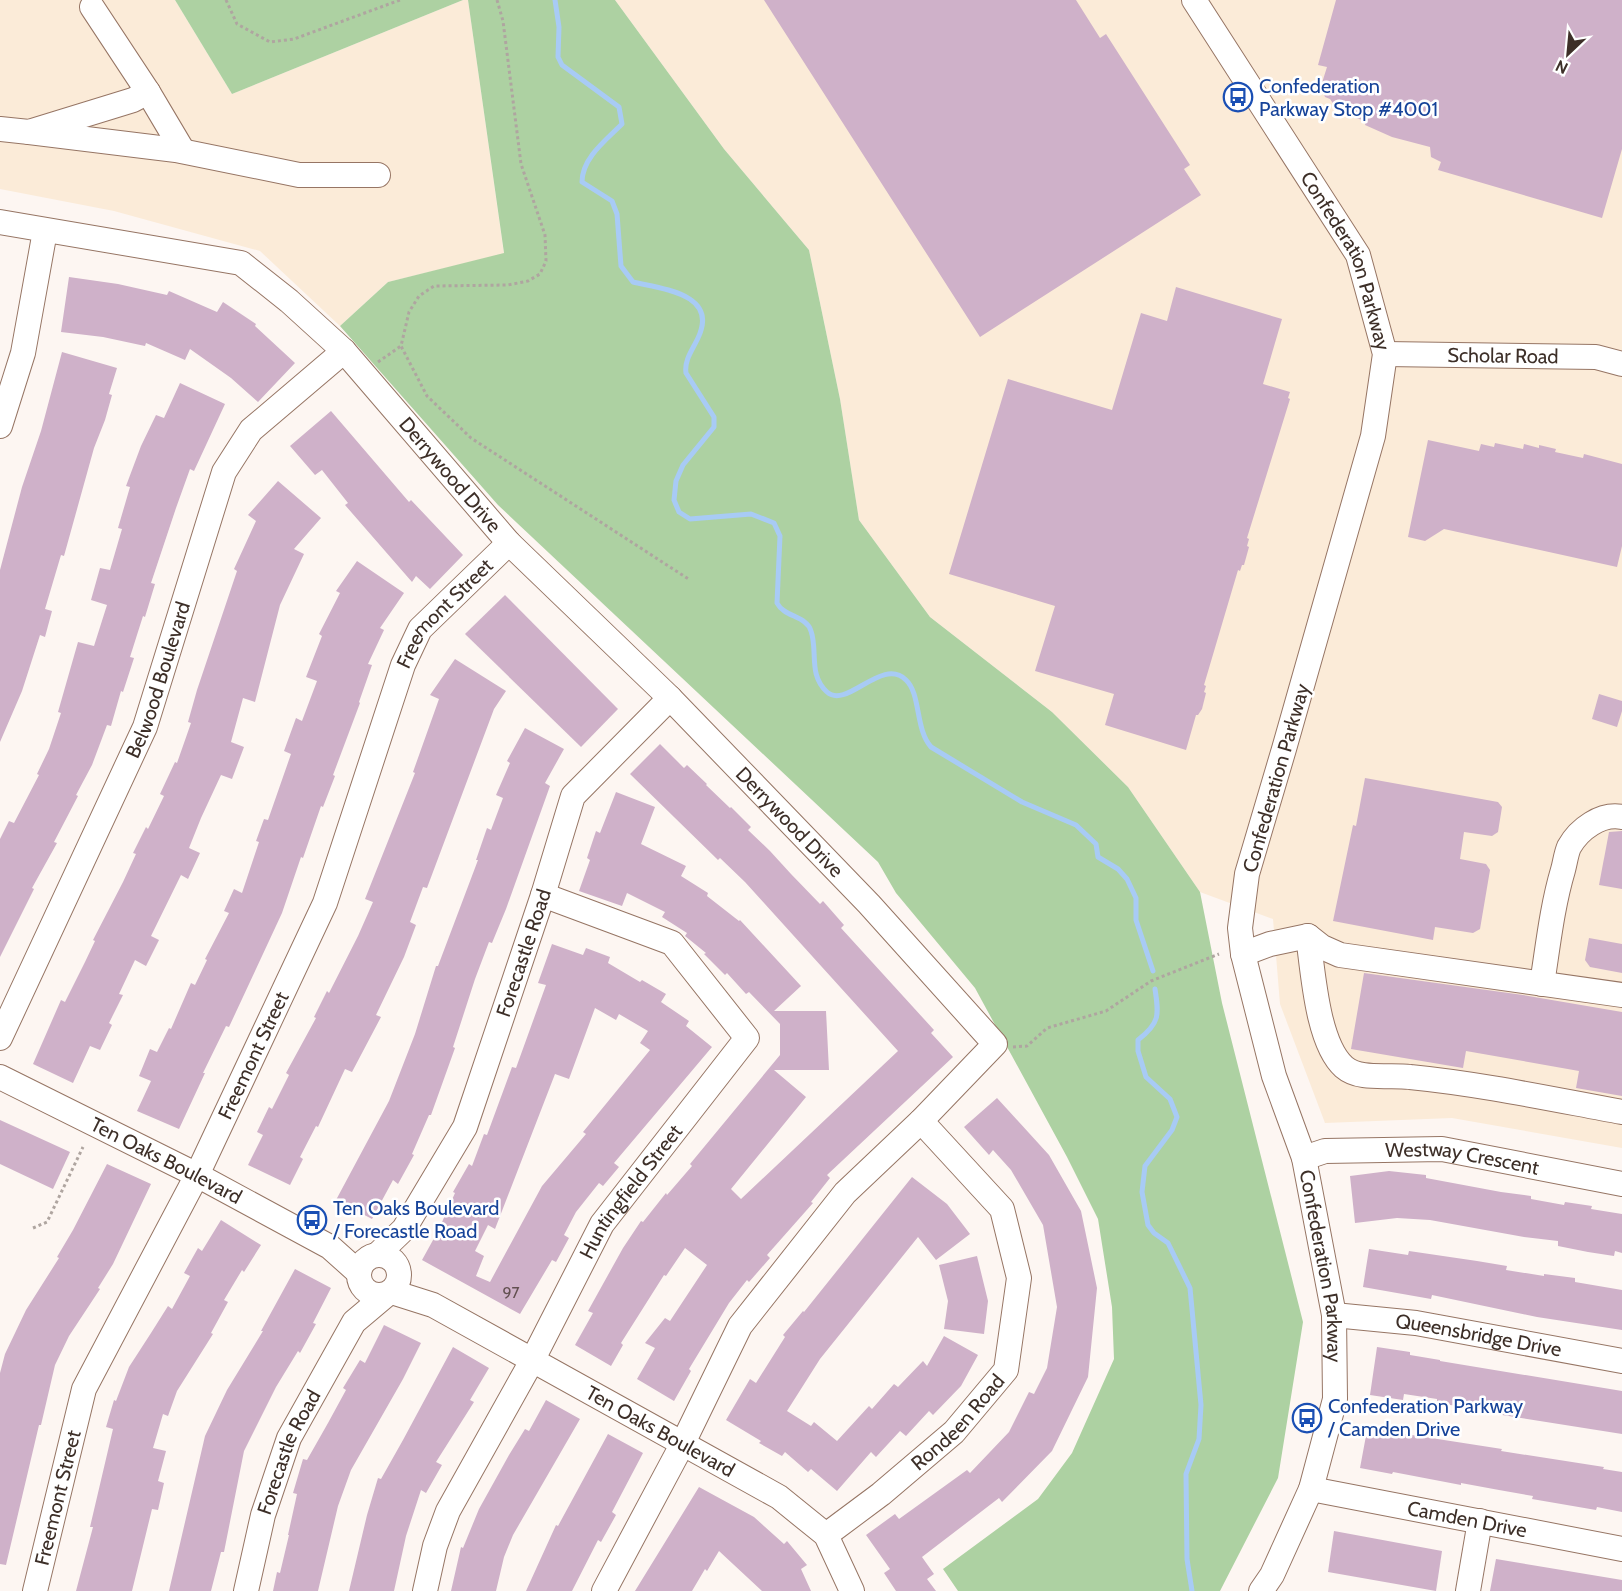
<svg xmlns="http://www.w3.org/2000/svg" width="1622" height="1591" viewBox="0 0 1622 1591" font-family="Cabin,sans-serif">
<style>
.industrial{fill:#fbebd8}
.green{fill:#add1a2}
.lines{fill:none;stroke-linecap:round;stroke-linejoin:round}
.stream{stroke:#a8cbf5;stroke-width:5}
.building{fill:#cfb1c9;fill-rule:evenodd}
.minor-casing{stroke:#967564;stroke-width:26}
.path{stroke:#afa5a0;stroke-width:3;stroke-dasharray:3 3;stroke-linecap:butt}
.minor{stroke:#fff;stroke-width:24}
.labels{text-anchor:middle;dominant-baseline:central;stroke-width:5;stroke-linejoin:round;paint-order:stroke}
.number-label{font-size:16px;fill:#625050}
.transit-label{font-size:20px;fill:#164399;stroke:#fff;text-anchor:start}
.street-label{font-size:20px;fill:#3d2f28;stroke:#fff}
</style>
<rect width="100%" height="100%" fill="#fdf6f2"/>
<g class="industrial">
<polygon points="0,0 175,0 232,94 463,0 468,0 504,254 388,282 340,326 260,251 114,211 0,189"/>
<polygon points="615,0 1622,0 1622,1148 1452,1118 1325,1123 1280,1004 1273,919 1200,892 1128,787 1052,712 930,617 859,520 840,399 809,250 724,149"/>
</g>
<g class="green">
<polygon points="175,0 463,0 232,94"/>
<polygon points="468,0 615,0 724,149 809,250 840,399 859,520 930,617 1052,712 1128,787 1200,892 1222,1003 1303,1322 1278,1478 1220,1591 958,1591 943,1569 1038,1499 1072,1453 1114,1359 1112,1307 1098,1219 1067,1157 975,988 896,893 878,862 498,505 340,326 388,282 504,253"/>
</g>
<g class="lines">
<g class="stream">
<path d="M555,0L559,27L558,57L562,65L619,107L622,124C606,140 582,158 582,182L612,201L617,214L621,266L633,282C663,289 719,294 698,338C693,349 684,360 686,373L714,417V427L683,465L676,481L674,500L679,512L690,519L751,514L774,523L780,536L777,603C784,617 807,616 811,631C818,651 808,675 827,692C847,710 882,656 906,680C921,694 915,729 931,747L1022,802L1076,825L1096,844L1098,857L1118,869L1127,879L1136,898V920L1153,971"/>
<path d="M1155,989C1159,1015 1160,1023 1138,1040V1051L1146,1077L1170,1099L1177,1117L1172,1130L1145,1166L1142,1192L1148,1225L1154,1233L1168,1243L1190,1288L1201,1405L1199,1439L1186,1474L1187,1559L1192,1591"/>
</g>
</g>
<g class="building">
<polygon points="764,0 1076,0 1100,38 1106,34 1190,165 1184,169 1201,195 980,337"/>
<polygon points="1336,0 1622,0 1622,149 1602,218 1438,170 1441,162 1431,157 1430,147 1392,137 1365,125 1366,121 1348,116 1343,108 1334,105 1330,99 1325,97 1321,86 1327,67 1318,65"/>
<polygon points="69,277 118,284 167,295 169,291 217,312 223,302 256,324 255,326 295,363 258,402 231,378 190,349 185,360 146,343 145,346 103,337 61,332"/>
<polygon points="1176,287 1282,319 1263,384 1290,392 1288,398 1290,399 1247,538 1249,539 1247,546 1249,547 1244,565 1242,565 1240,571 1238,570 1204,685 1206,686 1204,692 1206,693 1202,709 1198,715 1196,715 1186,750 1105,725 1114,694 1035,671 1055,606 949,574 1008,379 1112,410 1141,313 1167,321"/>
<polygon points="62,352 117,368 109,394 112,395 105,420 94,448 64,556 61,555 45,609 52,611 45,637 40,635 22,691 0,742 0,570 22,487 41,431"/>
<polygon points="180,383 225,404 194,471 190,469 176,508 151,583 155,584 145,617 143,616 130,657 134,658 123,692 121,691 111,726 107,725 92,765 76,795 78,796 54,842 57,843 32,888 34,889 0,957 0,839 9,821 14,823 39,775 37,774 49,749 61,713 58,712 78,642 94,646 107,605 91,600 100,568 110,570 122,529 118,528 130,487 126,486 141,446 156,415 164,418"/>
<polygon points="331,411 409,502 411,500 463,555 430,589 416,576 412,582 345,505 348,503 322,470 315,475 290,446"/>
<polygon points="1428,440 1479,451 1481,444 1494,447 1495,443 1523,449 1524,444 1539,448 1539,445 1556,449 1555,452 1583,458 1584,454 1622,464 1622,546 1617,567 1444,529 1425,541 1408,537"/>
<polygon points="278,481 321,518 294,549 304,554 280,605 255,702 243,698 231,742 244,747 232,779 221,775 201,818 189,848 200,853 188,879 181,875 151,936 159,940 146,966 135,960 119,994 123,995 109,1023 112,1025 100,1050 90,1046 73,1083 33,1064 61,1000 65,1002 85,962 95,941 93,940 123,882 136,854 133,853 146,827 148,829 164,796 160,794 175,762 177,763 191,723 188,722 197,690 237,571 234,569 256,521 248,515"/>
<polygon points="357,561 404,593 380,628 384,630 368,664 372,665 359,702 360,703 333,775 335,776 323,807 321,806 303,858 301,857 282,913 229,1027 226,1026 203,1073 205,1073 179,1129 137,1111 151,1081 139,1076 150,1049 157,1052 169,1028 171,1029 191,983 195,985 207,960 205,959 229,913 224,911 234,889 242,893 259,842 256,841 264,819 268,820 291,754 284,751 296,718 302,721 317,681 306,677 322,636 319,634 340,593 336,591"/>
<polygon points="505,595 618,709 581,747 465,634"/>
<polygon points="455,659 506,691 494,709 427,888 423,887 410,922 416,925 404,957 376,1015 381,1017 352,1072 345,1069 318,1127 316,1126 300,1157 303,1159 290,1185 248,1165 263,1135 257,1132 269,1107 272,1109 289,1075 286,1073 316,1018 314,1017 327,991 329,993 358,936 373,902 365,899 415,773 413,772 439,699 430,695"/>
<polygon points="1599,694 1622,701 1622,711 1617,727 1592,719"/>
<polygon points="525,728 564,749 545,783 550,786 506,909 492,943 489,942 475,979 453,1047 455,1048 431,1115 429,1115 412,1154 414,1155 398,1184 393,1180 372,1219 336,1200 389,1101 415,1034 436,966 438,966 478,860 476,860 487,828 491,830 503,798 496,795 510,763 507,761"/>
<polygon points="660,744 684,768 687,765 707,784 706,785 730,808 731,807 751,827 748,830 770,851 791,874 820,904 823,901 844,925 841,928 934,1030 931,1033 953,1057 827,1175 830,1178 811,1202 813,1203 767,1255 770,1258 749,1282 747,1280 729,1303 689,1369 691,1371 674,1401 637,1379 655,1348 645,1343 665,1318 670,1321 707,1265 685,1248 666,1276 664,1275 621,1343 623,1345 611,1366 575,1345 593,1313 588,1311 623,1248 641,1221 643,1222 666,1193 667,1195 692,1166 690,1164 780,1055 780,1024 749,992 746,994 727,973 725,975 704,954 706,953 685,936 687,933 662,917 665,912 627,893 622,906 579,891 590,860 587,858 596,831 600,833 616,792 655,807 641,844 686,866 681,876 708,893 707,896 739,921 740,920 801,986 774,1011 826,1011 829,1070 774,1070 806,1097 731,1189 741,1199 898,1051 745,882 720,858 718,860 630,774"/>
<polygon points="1365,778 1498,802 1502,807 1498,832 1492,836 1464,832 1460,859 1486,864 1490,870 1480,929 1473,933 1435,927 1433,940 1333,921 1353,825 1356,826"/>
<polygon points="1622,831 1622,889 1599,885 1609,832"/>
<polygon points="1589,938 1622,944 1622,973 1590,967 1585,960"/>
<path d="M552,944L583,955L586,948L610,957L608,963L640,982L642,980L666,994L661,1002L689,1021L686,1026L712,1047L614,1163L619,1167L603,1186L599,1183L576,1212L564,1235L569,1238L556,1262L552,1260L520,1314L422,1260L438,1231L455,1193L453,1192L469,1164L472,1166L484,1134L487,1135L512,1067L516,1068L546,985L538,983ZM595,1008L616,1020L619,1014L648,1031L640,1043L650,1050L583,1132L586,1134L542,1186L490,1282L476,1276L484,1256L475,1251L488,1225L495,1229L555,1074L569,1079Z"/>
<polygon points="1364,973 1523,995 1622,1012 1622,1096 1576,1088 1579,1071 1466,1051 1463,1068 1351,1049"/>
<polygon points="997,1098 1049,1155 1081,1211 1097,1288 1088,1377 1052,1451 1002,1502 999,1498 922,1557 934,1574 927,1579 936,1591 896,1591 884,1573 890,1569 866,1535 895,1514 899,1519 967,1470 970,1473 1009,1432 1029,1392 1034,1394 1047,1368 1057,1307 1043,1225 1011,1170 993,1150 989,1155 964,1127"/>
<polygon points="0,1120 70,1152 53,1189 0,1164"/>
<polygon points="107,1164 151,1184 113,1264 98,1288 100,1289 69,1336 55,1365 41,1425 39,1425 6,1565 0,1564 0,1373 5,1354 26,1310 59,1258 57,1257 73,1230"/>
<polygon points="1389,1171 1426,1175 1426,1178 1501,1192 1531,1196 1531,1199 1564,1205 1565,1202 1592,1206 1591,1209 1622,1214 1622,1253 1615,1251 1614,1256 1588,1252 1558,1246 1558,1241 1524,1237 1430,1220 1397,1218 1355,1223 1350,1176"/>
<polygon points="912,1177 947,1204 970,1234 936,1260 918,1237 820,1359 787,1411 811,1426 814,1422 837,1441 869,1406 872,1409 894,1384 898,1387 923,1361 927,1366 944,1336 978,1355 961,1386 933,1415 929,1411 906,1436 900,1431 876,1457 871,1452 837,1491 811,1469 808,1472 785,1452 782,1456 759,1443 761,1441 726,1420 750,1379 756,1383 785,1337 783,1335 803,1311 804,1312"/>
<polygon points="221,1220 261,1245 244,1272 242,1270 224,1300 228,1302 211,1333 213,1334 177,1391 168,1416 163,1414 153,1448 166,1451 158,1481 164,1483 158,1510 152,1509 132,1591 76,1591 93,1527 90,1527 113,1429 106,1427 114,1400 116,1401 129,1367 151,1333 168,1306 172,1309 190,1276 184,1273 198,1248 202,1251"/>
<polygon points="1369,1249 1408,1255 1409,1251 1477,1261 1507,1266 1506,1270 1544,1276 1544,1274 1575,1278 1575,1282 1622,1290 1622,1330 1537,1317 1432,1295 1431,1299 1363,1287"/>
<polygon points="977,1256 988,1301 984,1334 944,1329 948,1301 939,1265"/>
<polygon points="295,1269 331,1288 313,1323 316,1324 300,1353 298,1351 276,1387 244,1451 224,1552 221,1552 211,1591 169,1591 205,1436 227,1390 263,1331 261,1331"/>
<polygon points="384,1325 421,1343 403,1379 351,1470 338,1506 318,1591 273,1591 277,1572 280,1573 289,1535 288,1535 297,1494 293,1493 303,1459 307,1460 328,1423 346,1390 343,1388 360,1360 365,1363"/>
<polygon points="453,1347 489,1368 470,1400 474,1402 436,1462 442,1465 426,1493 421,1490 406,1536 394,1591 349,1591 367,1515 378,1478 381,1479 403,1440"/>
<polygon points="1377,1347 1410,1352 1410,1355 1440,1360 1440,1361 1622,1391 1622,1434 1496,1414 1497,1412 1437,1403 1437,1399 1404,1394 1403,1400 1370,1395"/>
<polygon points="546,1400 580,1419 513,1535 504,1557 496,1591 451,1591 461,1547 463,1548 479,1509 509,1455 525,1429 529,1431"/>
<polygon points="1368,1425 1400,1431 1399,1433 1502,1449 1501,1451 1604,1467 1603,1469 1622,1472 1622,1512 1597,1507 1596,1510 1532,1499 1533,1496 1499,1490 1461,1483 1461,1485 1393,1472 1392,1474 1360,1468"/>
<polygon points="608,1434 643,1453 612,1512 616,1515 601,1542 598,1540 572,1591 526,1591 556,1525 558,1526"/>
<polygon points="699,1487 754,1517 784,1544 787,1541 807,1565 801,1569 811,1591 762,1591 719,1551 707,1571 705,1569 692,1591 635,1591"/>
<polygon points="1334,1531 1442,1551 1436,1591 1328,1572"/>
<polygon points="1496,1559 1622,1580 1622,1591 1490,1591"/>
</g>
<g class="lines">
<g class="minor-casing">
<g id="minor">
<path id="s1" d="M1194,0L1358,255L1385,354L1373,436L1284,749L1247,874L1240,928L1243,954L1274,1076L1304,1158L1334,1315L1335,1399L1311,1489L1272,1575L1261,1591"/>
<polyline points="148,92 183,151"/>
<polyline points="0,129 29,132 133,100 148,92 92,7"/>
<polyline points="29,132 176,150 299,175 378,175"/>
<path id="s2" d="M0,222L241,263L289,301L344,351L509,543L670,698L869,904L995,1044L921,1121L845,1193L740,1326L683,1443L604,1591"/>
<path id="s3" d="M1385,354L1596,357L1622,364"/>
<polyline points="0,426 23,353 45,231"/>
<path d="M1308,936C1313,971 1317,1043 1344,1067C1360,1081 1389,1074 1410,1077C1481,1084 1551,1099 1622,1112"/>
<polyline points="1243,954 1270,944 1308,936 1322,947 1340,955 1622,995"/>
<path d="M1542,984C1548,946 1552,907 1563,870C1565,863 1566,854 1569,847C1579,829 1601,813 1622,817"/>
<path id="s4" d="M0,1038L145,727L224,472L251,430L344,351"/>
<path id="s5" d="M0,1077L197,1175L330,1247L359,1273"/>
<path id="s6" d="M1304,1158L1325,1151L1442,1149L1622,1184"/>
<circle cx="379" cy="1275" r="20"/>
<path id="s7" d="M377,1255L404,1229L465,1127L543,895L573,796L670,698"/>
<path id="s8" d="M392,1292L433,1305L779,1497L826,1535L852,1591"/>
<path id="s9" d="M1334,1315L1416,1323L1622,1361"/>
<path id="s10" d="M1311,1489L1622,1549"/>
<path id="s11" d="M826,1535L881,1494L954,1432L1006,1370L1019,1278L1002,1209L921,1121"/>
<path id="s12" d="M35,1591L84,1389L197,1175L325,903L403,665L420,629L509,543"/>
<path id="s13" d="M246,1591L263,1515L289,1438L354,1322L386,1295"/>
<path id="s14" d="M425,1591L435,1546L448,1511L533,1359L602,1224L747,1038L672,943L543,895"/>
<polyline points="1468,1591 1480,1521"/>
</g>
</g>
<g class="path">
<polyline points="226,0 237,24 270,42 294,39 400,0"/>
<polyline points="497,0 503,21 521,164 545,235 546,261 540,274 528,281 508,285 434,286 419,296 409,312 401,346 427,396 471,438 690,580"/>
<polyline points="378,362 401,346"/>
<polyline points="1013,1047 1027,1046 1047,1028 1106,1011 1151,981 1219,954"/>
<polyline points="33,1228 47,1222 83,1147"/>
</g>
<use href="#minor" class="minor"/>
</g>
<defs>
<g id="bus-ring" transform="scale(1.5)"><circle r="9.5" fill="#fff" stroke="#1a4fb4" stroke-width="1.5"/><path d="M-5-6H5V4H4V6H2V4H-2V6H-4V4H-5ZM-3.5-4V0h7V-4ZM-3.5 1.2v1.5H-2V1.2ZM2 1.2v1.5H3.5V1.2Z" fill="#1a4fb4"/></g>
</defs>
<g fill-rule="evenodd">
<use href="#bus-ring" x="1238" y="97"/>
<use href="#bus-ring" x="312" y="1220"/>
<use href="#bus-ring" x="1307" y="1418"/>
</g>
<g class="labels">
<g class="number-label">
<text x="511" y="1292">97</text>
</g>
<g class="transit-label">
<text x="1259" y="86">Confederation<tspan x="1259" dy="23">Parkway Stop #4001</tspan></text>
<text x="333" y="1208">Ten Oaks Boulevard<tspan x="333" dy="23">/ Forecastle Road</tspan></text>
<text x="1328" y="1406">Confederation Parkway<tspan x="1328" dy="23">/ Camden Drive</tspan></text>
</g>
<g class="street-label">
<text stroke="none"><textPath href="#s1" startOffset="304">Confederation Parkway</textPath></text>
<text stroke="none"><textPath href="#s3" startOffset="118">Scholar Road</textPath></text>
<text stroke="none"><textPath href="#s2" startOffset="543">Derrywood Drive</textPath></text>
<text stroke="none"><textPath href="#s12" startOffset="1068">Freemont Street</textPath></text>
<text stroke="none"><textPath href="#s4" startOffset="392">Belwood Boulevard</textPath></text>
<text transform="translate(1276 778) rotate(-74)">Confederation Parkway</text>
<text stroke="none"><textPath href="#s2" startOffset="1029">Derrywood Drive</textPath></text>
<text stroke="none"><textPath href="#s7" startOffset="340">Forecastle Road</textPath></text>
<text stroke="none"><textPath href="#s12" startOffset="582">Freemont Street</textPath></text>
<text stroke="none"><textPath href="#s6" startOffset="160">Westway Crescent</textPath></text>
<text stroke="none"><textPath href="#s5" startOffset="186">Ten Oaks Boulevard</textPath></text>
<text stroke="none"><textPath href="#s14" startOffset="452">Huntingfield Street</textPath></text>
<text stroke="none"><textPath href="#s1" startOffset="1348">Confederation Parkway</textPath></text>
<text stroke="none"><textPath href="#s9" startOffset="146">Queensbridge Drive</textPath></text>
<text stroke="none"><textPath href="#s11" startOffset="174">Rondeen Road</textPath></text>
<text stroke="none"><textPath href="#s8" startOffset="303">Ten Oaks Boulevard</textPath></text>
<text stroke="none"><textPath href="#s13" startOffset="146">Forecastle Road</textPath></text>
<text stroke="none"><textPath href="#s12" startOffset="96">Freemont Street</textPath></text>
<text stroke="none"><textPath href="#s10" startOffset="159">Camden Drive</textPath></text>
</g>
</g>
<g transform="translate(1568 54) rotate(206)" stroke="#ffffff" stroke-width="4.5" paint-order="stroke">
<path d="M0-4.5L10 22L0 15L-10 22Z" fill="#3d2f28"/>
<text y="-9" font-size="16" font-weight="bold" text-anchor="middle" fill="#3d2f28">N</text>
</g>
</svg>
